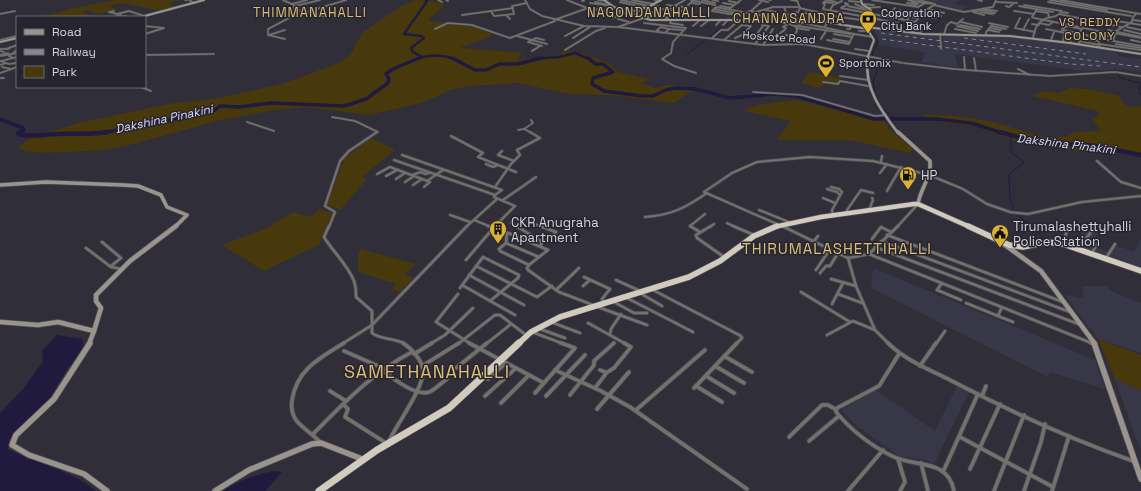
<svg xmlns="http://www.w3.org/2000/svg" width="1141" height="491" viewBox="0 0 1141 491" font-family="'Space Grotesk',sans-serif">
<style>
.built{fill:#383748}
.green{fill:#48390c}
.water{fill:#201a3e}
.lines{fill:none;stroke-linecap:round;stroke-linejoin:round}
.stream{stroke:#201a3e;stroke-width:1}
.river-far2{stroke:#201a3e;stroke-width:2.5}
.river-far1{stroke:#201a3e;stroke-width:3.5}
.river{stroke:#201a3e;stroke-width:4.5}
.street-far3-casing{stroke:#4d4c56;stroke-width:2.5}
.street-far2-casing{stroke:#4d4c56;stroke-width:3.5}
.street-far1-casing{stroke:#4d4c56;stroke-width:4}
.street-casing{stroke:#4d4c56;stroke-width:5}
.secondary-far4-casing{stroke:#4d4c56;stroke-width:3}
.secondary-far3-casing{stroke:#4d4c56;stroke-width:3.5}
.secondary-far2-casing{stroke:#4d4c56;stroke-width:5}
.secondary-far1-casing{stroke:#4d4c56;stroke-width:6}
.secondary-casing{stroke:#4d4c56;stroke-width:7}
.highway-far2-casing{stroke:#4d4c56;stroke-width:6}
.highway-far1-casing{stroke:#4d4c56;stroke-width:7}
.highway-casing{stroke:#4d4c56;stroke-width:8}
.street-far3{stroke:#73716b;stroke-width:1.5}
.street-far2{stroke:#73716b;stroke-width:2}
.street-far1{stroke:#73716b;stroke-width:2.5}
.street{stroke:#73716b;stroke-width:3.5}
.secondary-far4{stroke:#99958c;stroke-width:2}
.secondary-far3{stroke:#99958c;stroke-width:2.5}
.secondary-far2{stroke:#99958c;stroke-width:3.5}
.secondary-far1{stroke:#99958c;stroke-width:4.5}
.secondary{stroke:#99958c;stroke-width:5.5}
.highway-far2{stroke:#d0cbbd;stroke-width:4.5}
.highway-far1{stroke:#d0cbbd;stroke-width:5.5}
.highway{stroke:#d0cbbd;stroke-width:7}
.rail{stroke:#878790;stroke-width:1;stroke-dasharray:4 4;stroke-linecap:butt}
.labels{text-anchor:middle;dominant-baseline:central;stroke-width:3;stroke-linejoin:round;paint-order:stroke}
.far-poi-label{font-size:11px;fill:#d4d4dc;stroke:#25242f;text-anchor:start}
.far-street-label{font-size:11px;fill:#d4d4dc;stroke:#25242f}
.far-neighbourhood-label{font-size:12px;letter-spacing:1px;fill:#dcbf74;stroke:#25242f}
.far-water-label{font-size:12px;font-style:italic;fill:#dddcf8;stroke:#25242f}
.far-quarter-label{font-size:13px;letter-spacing:1px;fill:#dcbf74;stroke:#25242f}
.poi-label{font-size:13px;fill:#d4d4dc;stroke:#25242f;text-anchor:start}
.quarter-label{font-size:15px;letter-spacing:1px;fill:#dcbf74;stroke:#25242f}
.near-quarter-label{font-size:18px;letter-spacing:1px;fill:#dcbf74;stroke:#25242f}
</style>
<rect width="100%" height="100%" fill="#2f2e39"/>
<g class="built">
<polygon points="922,0 959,0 955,4 968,6 961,11 935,5 937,3"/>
<polygon points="874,30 923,34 999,36 1085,46 1116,52 1119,56 1141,59 1141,72 1123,69 1085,71 954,54 959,68 922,62 925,52 879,45 879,39"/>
<polygon points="1086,227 1099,231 1093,241 1102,244 1100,249 1107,251 1116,246 1134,251 1141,239 1141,270 1074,245"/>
<polygon points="873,268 1095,360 1105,389 1050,372 1048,377 871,288"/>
<polygon points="1082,286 1106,286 1111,291 1141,303 1141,353 1098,339 1064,294 1084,299"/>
<polygon points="1115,379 1141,390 1141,449 1135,436"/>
<polygon points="957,386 969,392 934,464 925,460 899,456 857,426 841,410 876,390 935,431"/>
</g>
<g class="green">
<polygon points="116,0 182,0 168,3 174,7 161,11 123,3 108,6 117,9 99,14 86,10 81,12 95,17 42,17 74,8"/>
<polygon points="417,0 443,3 443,7 428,20 475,27 494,35 460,48 523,53 514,61 536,57 558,56 564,51 581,53 609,63 618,72 650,79 641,83 655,88 668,85 692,90 674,103 608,95 570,94 517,83 470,86 451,90 421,103 369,115 306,107 274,110 221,120 126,146 102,150 42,153 22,150 18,147 31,138 78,123 173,103 213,99 282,84 340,63 351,54 362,33 401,6"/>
<polygon points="812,72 838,78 841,78 836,85 826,83 819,88 801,83 807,75"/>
<polygon points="1070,88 1088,89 1118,95 1125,105 1134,107 1141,106 1141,156 1107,150 1081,152 1016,141 974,126 940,122 922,114 959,116 993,122 1044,137 1066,137 1075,132 1097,131 1101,130 1092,120 1100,114 1098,111 1032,96 1042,91 1058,93"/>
<path d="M796,100L843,111L882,117L889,129L913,149L910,153L849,140H777L791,121L744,111C755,103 782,102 796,100Z"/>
<polygon points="371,138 395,150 362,177 367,179 340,210 327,205 344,159"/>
<polygon points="320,209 333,214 322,236 320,244 264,271 222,245 267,228 293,212 310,217"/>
<polygon points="361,249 416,264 405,275 414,277 400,292 392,290 396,284 358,272 358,253"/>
<polygon points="1098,339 1141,355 1141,390 1115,379"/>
</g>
<g class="water">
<path d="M57,335L82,339L84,347L68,368L48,401L21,426L9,440L8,449C37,464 71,470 96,491H0V413L24,388L43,361L42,351Z"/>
<path d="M273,471L282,472L265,491H222C238,481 255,475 273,471Z"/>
</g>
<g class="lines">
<g class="stream">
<polyline points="426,1 428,0"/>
<polyline points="799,2 803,8"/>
<polyline points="859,3 865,7"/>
<polyline points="809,10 862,17"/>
<polyline points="864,27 865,18"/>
<polyline points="869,29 878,42 872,54 877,71 873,82 876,97 883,109 896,120"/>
<polyline points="888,29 899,30"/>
<polyline points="921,33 930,29 926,26 937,23 941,19"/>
<polyline points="687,54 730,21"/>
<polyline points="1114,69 1120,78 1140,83 1139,92 1141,95"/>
<polyline points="1011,136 1011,152 1024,162 1009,175 1010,200 1015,212"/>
<polyline points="1017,214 1045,239"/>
</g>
<g class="river-far2">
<polyline points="422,57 413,52 411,48 424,38 421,36 404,34 427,1 426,0"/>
<path d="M416,59C430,54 441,54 454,59"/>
<polyline points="533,59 559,57 575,53 589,59"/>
</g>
<g class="river-far1">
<polyline points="452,58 475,70 486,70 499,64 517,64 542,58"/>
<polyline points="588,58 596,64 603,64 613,72 593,78 592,84 604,91 642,96 653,96 666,90 676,88 696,89 730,98 774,94 797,96 874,119 936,119 971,123 1002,133"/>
<polyline points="0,119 23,128 24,130 19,133"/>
<polyline points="101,133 142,126 215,110 220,106 239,107 271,103 344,106 366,99 388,83 389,79 386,74 393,69 419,58"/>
</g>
<g class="river">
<path d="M20,132L18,134C32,138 44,134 58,134C75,133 91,135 108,132"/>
<polyline points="999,132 1037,142 1096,146 1141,155"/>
</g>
<g class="street-far3-casing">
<g id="street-far3">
<polyline points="185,0 187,0"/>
<polyline points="189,0 194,3"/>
<polyline points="283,0 294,5 294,9 327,17"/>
<polyline points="438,0 442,2"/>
<polyline points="446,0 448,1"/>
<polyline points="525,0 530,9 542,16 584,26 618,27 655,14"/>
<polyline points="567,0 587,8"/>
<polyline points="584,0 582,1 584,1"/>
<polyline points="598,0 606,1"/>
<polyline points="621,0 650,6"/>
<polyline points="632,0 653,4"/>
<polyline points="655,0 659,1"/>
<polyline points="691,0 715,5"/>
<polyline points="702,0 715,3"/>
<polyline points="713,0 718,1"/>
<polyline points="759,0 768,2"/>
<polyline points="769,0 771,0"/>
<polyline points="791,0 797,1"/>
<polyline points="797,0 800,8 812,11 808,20 811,20"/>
<polyline points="827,0 823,3 825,4 823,9 898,23"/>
<polyline points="827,0 836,2"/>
<polyline points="872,0 918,7 925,3 935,4 918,0"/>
<polyline points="908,0 924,3"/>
<polyline points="978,0 982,1"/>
<polyline points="1050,0 1107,10"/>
<polyline points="1060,0 1141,14"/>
<polyline points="729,1 738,3"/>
<polyline points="849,1 861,2"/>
<polyline points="595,2 609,5"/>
<polyline points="620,2 646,8"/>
<polyline points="824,2 833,3"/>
<polyline points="911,2 918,4"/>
<polyline points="996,2 1017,3"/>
<polyline points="1048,2 1131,16"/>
<polyline points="590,3 611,6"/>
<polyline points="692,3 700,4"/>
<polyline points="723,3 734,5"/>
<polyline points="845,3 848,4 841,8 915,22 926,10 934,5 964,12 993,7 996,0"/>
<polyline points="907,3 916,5"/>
<polyline points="292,4 307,0"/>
<polyline points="855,4 864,8 880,7"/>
<polyline points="864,4 874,5"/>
<polyline points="651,5 661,7"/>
<polyline points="1024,5 1062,11"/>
<polyline points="295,6 320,0"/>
<polyline points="674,6 667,5 665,8 674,9"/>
<polyline points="675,6 685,7"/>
<polyline points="720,6 731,8"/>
<polyline points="848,6 871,11"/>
<polyline points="1006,6 1009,7 1013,4"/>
<polyline points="1019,6 1053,12"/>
<polyline points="614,7 644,12"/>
<polyline points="784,7 786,13"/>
<polyline points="660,9 674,11"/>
<polyline points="714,9 745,15"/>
<polyline points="729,9 741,0"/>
<polyline points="928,9 944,13"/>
<polyline points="983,9 973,12 984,15"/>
<polyline points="983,9 997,11"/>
<polyline points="1037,9 1032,17 1034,18 1114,34"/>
<polyline points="765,10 776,12"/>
<polyline points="830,10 833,5 842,1"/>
<polyline points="982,10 995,13"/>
<polyline points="114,11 109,12 117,14 129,11 144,16"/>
<polyline points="491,11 494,16 514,14 512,6 527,3"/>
<polyline points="751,11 761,2"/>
<polyline points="812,11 825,13"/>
<polyline points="1014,11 1034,14"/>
<polyline points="1036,11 1048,13 1049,17"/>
<polyline points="679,12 674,12 674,6 685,0"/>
<polyline points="773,12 772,13 777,14"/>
<polyline points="980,12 993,14"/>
<polyline points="1060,12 1068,13"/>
<polyline points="668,13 676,14"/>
<polyline points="748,13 749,11 756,12"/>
<polyline points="805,13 811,14"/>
<polyline points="923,13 941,16"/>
<polyline points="0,14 15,11"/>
<polyline points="275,14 288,18"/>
<polyline points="631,14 638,15"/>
<polyline points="462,15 513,8"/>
<polyline points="506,15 510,19"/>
<polyline points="826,15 868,21"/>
<polyline points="921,15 935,18 937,16"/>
<polyline points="640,16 654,17 657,15 651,13 660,10"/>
<polyline points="657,16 669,18"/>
<polyline points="742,16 712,11 716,7 747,13"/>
<polyline points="887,16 895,8"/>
<polyline points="119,17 117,16 121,15"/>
<polyline points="120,17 126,16"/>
<polyline points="786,17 808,20"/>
<polyline points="894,17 900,10"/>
<polyline points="613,18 621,14"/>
<polyline points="1020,18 1015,28 1035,32"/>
<polyline points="1099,18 1141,25"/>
<polyline points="618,19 629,22"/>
<polyline points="902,19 906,13"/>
<polyline points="554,20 588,8 624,14"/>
<polyline points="663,20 679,13 694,0"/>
<polyline points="790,20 805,22"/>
<polyline points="907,20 910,17 918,18"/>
<polyline points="1133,20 1141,21"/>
<polyline points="671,21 670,23 683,25"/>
<polyline points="777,21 759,15 756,12 773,7 800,7"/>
<polyline points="817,21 821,17"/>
<polyline points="911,21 906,31 914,32 916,26 919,24"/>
<polyline points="799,22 854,34"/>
<polyline points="825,22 830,18"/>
<polyline points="961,22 982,27"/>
<polyline points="644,23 686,28 673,42 671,53 662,59 674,66 696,73"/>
<polyline points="989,23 993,24"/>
<polyline points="1039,23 1049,25 1053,22 1050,21"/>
<polyline points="800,24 798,26 851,34"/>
<polyline points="1032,24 1039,25"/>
<polyline points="716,25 721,20"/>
<polyline points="723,25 728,20"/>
<polyline points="960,25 980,29"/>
<polyline points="145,26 164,28 145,34"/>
<polyline points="693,26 700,20"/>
<polyline points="701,26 709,20"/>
<polyline points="825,26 828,23"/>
<polyline points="957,26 978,31"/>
<polyline points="991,26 1006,29"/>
<polyline points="618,27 763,45 803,44 903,63 954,69 1050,76 1115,72 1141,76"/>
<polyline points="797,27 785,22 787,15 798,12 800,8"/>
<polyline points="1127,27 1141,30"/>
<polyline points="796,28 809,30"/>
<polyline points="990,28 1001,30"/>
<polyline points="435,29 448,23 472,25 510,38 555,21"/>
<polyline points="670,29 682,30"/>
<polyline points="847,29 850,29 851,27"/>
<polyline points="881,29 883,25"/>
<polyline points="955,29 976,33"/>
<polyline points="1046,29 1080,36 1079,44"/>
<polyline points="1062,29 1067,26 1082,29 1078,34"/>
<polyline points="988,30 999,32"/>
<polyline points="1023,30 1029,19"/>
<polyline points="1108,30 1141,37"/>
<polyline points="1124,30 1141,34"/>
<polyline points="659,31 657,30 661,27 669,29 666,32"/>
<polyline points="859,31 868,31"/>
<polyline points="1060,32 1063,30 1090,36"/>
<polyline points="914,33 921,32 922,29"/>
<polyline points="1114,33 1141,38"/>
<polyline points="834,34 852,37 854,34 873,37"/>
<polyline points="940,34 941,49"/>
<polyline points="944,34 947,25 951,22 957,24 963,19"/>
<polyline points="1106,34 1111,35"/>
<polyline points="269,35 285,30"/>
<polyline points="986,35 986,32 993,24 1008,27"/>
<polyline points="1104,35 1113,37"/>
<polyline points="517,36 532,40 528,42 542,46"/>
<polyline points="565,36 584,26"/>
<polyline points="744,36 754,37"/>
<polyline points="1089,37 1099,39"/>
<polyline points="573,38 590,27 588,27"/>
<polyline points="712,38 721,30 728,30 739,20"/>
<polyline points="735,38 742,35 751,26 742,25 746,20"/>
<polyline points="743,38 753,39 763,26"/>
<path d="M774,38C778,33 783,33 786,28L783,27L788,24"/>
<polyline points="1080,38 1099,41 1099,44 1141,50"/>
<polyline points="285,39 268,35 268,29 293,16 346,0"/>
<polyline points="821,39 826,31"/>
<polyline points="833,39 850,42"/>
<path d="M1033,39C1034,30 1038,21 1047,18C1052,16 1055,18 1059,14L1121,27"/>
<polyline points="0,40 17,36"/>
<polyline points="532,40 547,44"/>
<polyline points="532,40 536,38 544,40"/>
<polyline points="724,40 742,25"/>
<polyline points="827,40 849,44 852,37"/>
<polyline points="1051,40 1054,32"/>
<polyline points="1131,40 1140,42"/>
<polyline points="782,41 786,35 793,36"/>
<polyline points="1079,41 1100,45"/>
<polyline points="1099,41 1099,39 1102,39 1141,46"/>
<polyline points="1113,41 1116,31 1132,22 1133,17 1136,14"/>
<polyline points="1063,42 1064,34"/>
<polyline points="1070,43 1071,34"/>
<polyline points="755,44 769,26 762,25 764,21"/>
<polyline points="789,44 797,31 797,26"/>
<polyline points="1116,44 1141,48"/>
<polyline points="763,45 773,29"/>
<polyline points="0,49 9,49"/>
<polyline points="6,49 17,45"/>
<polyline points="855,49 869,51"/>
<polyline points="565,50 596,31 605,28"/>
<polyline points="0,51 4,52"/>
<polyline points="532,51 540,46"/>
<polyline points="0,55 8,53"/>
<polyline points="145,55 214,54"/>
<polyline points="1,56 17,53"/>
<polyline points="964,57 965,70"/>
<polyline points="13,58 9,56 17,50"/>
<polyline points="974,58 976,71"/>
<polyline points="0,61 9,64 17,63"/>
<polyline points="1,61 17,57"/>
<polyline points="0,65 6,63"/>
<polyline points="2,67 11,69"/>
<polyline points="1018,69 1030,75"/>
<polyline points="0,73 17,67"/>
<polyline points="840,76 868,80"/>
<polyline points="0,78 4,78"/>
<polyline points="823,82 838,84 840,81 868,86"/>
<polyline points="141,87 151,91"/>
<polyline points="753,92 802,95 875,116 886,115"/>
<polyline points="332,117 355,121 378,132 376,133"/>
<polyline points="531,120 533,123 524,129 532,133"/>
<polyline points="247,122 274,131"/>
<polyline points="518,130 524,129"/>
</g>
</g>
<g class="street-far2-casing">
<g id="street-far2">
<polyline points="451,136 483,153 478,157 498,165"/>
<polyline points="502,151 498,155 514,161"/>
<polyline points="402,155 502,190 495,195"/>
<polyline points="394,160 495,195 494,197 515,206 494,227"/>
<polyline points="1097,161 1121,182 1141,188"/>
<polyline points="881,162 882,156"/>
<polyline points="486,164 493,167 498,165 516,172"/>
<polyline points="880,173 887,164"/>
<polyline points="377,174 390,167 430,182 424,187"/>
<polyline points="412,175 421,172 425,174 429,173"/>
<polyline points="386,176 397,170"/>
<polyline points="396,179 405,173"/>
<polyline points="427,181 443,170"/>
<polyline points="405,182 414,176"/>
<polyline points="413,185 422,179"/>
<polyline points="495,187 511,164 520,155 517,150 540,138 530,132"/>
<polyline points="831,187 839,189 842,192 832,210 833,215"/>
<polyline points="827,189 837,192 840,195"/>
<polyline points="887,191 901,167"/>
<polyline points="823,198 835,203"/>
<polyline points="503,200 536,177"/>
<polyline points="759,210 789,222"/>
<polyline points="869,210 873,200 872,198"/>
<polyline points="847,213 847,210 861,190 873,193"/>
<polyline points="450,215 470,222"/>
<path d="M645,217C672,215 685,208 707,193"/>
<polyline points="474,220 491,227"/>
<polyline points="528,221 542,227"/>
<polyline points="511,223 518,227"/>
<polyline points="727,223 735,227"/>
<polyline points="777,224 704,192 732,173 757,162 810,157 873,161 929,175 963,189 987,204 1010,212 1028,214 1082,202 1141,196"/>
<polyline points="329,227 335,212 325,206 340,161 349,151 377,132"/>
<polyline points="466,227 497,199"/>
<polyline points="691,227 690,226 705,214"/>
<polyline points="710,227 714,224"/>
<polyline points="897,227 918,204"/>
</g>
</g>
<g class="street-far1-casing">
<g id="street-far1">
<path d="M329,226L324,237C333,252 348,265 354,281C356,286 356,292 356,297L372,311V333C381,340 395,338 405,344"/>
<polyline points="488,226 507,233 506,243 499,249 500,251 529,265 527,268 528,270 559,292 593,305"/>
<polyline points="516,226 541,241 542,243 540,246"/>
<polyline points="540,226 556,232 552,237 542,242"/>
<polyline points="690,226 700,232"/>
<polyline points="711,226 696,235 697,238 724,257"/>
<polyline points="733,226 754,235"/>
<polyline points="782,226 848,258"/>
<polyline points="508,233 548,250 539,257"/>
<polyline points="887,235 1063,302"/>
<polyline points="872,239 881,227 891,232"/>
<polyline points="814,241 818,236"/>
<polyline points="881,241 1070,312"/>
<polyline points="102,242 121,258 111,266"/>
<polyline points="506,243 539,257 529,265"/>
<polyline points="1064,243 1066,233"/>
<polyline points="875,247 1081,325"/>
<polyline points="86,248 111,267 121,269"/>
<polyline points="1079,248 1094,228"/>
<polyline points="1092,253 1097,244"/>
<polyline points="869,254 1094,344"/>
<polyline points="1106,258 1115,244"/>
<polyline points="466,260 495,226"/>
<polyline points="476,266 537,297 552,286"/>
<polyline points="816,270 830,249"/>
<polyline points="820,273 826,266 830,266 838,253"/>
<polyline points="469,275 524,305"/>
<polyline points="584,277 610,289 602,299 604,304"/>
<polyline points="831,279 856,286"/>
<polyline points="616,280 640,291"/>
<polyline points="942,283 937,290 961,300"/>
<polyline points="462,285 515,315"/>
<polyline points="583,286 590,280"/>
<polyline points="460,288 483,257 519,275 518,278 490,301"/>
<polyline points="556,290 579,268"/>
<polyline points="653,290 741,336 742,338 736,344"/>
<polyline points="801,292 850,322"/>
<polyline points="640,293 662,306"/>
<polyline points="458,294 436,322 471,344"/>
<polyline points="838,294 862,303"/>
<polyline points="627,298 693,332"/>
<polyline points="614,302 634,313 647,313"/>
<polyline points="966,303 998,316"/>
<polyline points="832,304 843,283"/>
<polyline points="598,307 647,325"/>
<polyline points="1002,307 998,316 1013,322"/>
<polyline points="551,322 580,333"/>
<polyline points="588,323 626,344"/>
<polyline points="540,329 565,338"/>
<polyline points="532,332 564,344"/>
<polyline points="610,334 611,329 621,314"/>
<polyline points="827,335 853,321 875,330"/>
<polyline points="342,344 372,325 467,226"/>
<polyline points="430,344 445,335 473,308"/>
<polyline points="458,344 495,315 500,315 526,335"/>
<polyline points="486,344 511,324"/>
<polyline points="889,344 875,330 856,286 848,258 869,254 898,226"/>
<polyline points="936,344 945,331"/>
</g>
</g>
<g class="street-casing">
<g id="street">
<polyline points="469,343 544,383"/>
<path d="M888,343C905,360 928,369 950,380C1009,411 1070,439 1133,461"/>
<polyline points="1091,343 1094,344"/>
<polyline points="344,351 385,369"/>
<polyline points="414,354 432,343"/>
<path d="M899,354L879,386L837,408L836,412C851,430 870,445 892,456C915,468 948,458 954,491"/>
<polyline points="724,356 752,372"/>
<polyline points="422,366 459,343"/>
<polyline points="715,366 744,383"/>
<polyline points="920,366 936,343"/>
<polyline points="456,368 487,343"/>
<path d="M382,370C392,378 416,397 429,392C436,389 441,383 447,379"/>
<polyline points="555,370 601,391 630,407 747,489"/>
<polyline points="606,373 614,368 631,347 624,343"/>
<polyline points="706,376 734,393"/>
<polyline points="488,379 506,363"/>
<polyline points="696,386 722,402"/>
<polyline points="595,388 605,375 605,372 600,370"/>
<polyline points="694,388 737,343"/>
<polyline points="330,391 346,401"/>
<polyline points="535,393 575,348 561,343"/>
<polyline points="570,395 594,365 594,361 614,343"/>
<polyline points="485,396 515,369"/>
<polyline points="546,396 585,355"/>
<polyline points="982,396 986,386"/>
<polyline points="501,403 529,375"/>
<polyline points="343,404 348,409 345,417 386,443"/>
<polyline points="597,409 629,372"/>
<polyline points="636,410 705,350"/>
<path d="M313,434C344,403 373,372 412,352"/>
<polyline points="789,437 822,405 828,405 835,409"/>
<polyline points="960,437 1053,487"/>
<path d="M389,441C397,424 424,388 423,370C422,360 411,348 403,343"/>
<polyline points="809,441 839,416"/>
<path d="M321,443C314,435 301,427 296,420C292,414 291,406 292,400C297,369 320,358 344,343"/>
<polyline points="898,459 905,482 900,491"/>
<polyline points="921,463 928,491"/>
<polyline points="970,469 1000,404"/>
<polyline points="943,472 978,394"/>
<polyline points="848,491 883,450"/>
<polyline points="994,491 1024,415"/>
<polyline points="1024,491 1041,442 1045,424"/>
<polyline points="1052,491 1069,436"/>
</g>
</g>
<g class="secondary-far4-casing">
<g id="secondary-far4">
<polyline points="604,0 621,12 651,20 739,20 797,23 814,20 868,29"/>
<path d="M861,0L862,4L870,9L872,15C862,25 868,30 874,40L867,59"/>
<polyline points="627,15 630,12 648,7 661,0"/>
<polyline points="141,17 204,0"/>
<polyline points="866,27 923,34 1010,36 1070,43 1141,54"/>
<polyline points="0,42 17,38"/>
</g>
</g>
<g class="secondary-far3-casing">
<path id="secondary-far3" d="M868,58C863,87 882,112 898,133"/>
</g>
<g class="secondary-far2-casing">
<g id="secondary-far2">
<path d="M898,132L930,161C932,177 920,189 918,204"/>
<polyline points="0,185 46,182 123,185 138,186 161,195 167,207 187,215 175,227"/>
</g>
</g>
<g class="secondary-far1-casing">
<g id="secondary-far1">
<polyline points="1005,245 1041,271 1095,344"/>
<polyline points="0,322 38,325 58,322 94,331 89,344"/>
<polyline points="94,331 101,308 96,301 96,295 130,261 176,226"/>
</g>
</g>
<g class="secondary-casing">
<g id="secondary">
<polyline points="90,343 54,399 16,435 12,445 29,455 84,474 107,491"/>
<polyline points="1094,343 1141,479"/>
<polyline points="215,491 249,470 312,444 321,443 362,459"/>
</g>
</g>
<g class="highway-far2-casing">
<polyline id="highway-far2" points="774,227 821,217 914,204 918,204 970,227"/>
</g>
<g class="highway-far1-casing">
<g id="highway-far1">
<polyline points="968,226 1009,245 1023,247 1047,242 1063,244 1141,271"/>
<polyline points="518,344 531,332 560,317 689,277 720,261 754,236 777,226"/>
</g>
</g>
<g class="highway-casing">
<polyline id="highway" points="319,491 377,450 449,408 519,343"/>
</g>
<use href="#street-far3" class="street-far3"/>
<use href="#street-far2" class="street-far2"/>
<use href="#street-far1" class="street-far1"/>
<use href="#street" class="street"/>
<use href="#secondary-far4" class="secondary-far4"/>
<use href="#secondary-far3" class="secondary-far3"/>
<use href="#secondary-far2" class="secondary-far2"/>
<use href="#secondary-far1" class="secondary-far1"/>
<use href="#secondary" class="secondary"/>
<use href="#highway-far2" class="highway-far2"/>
<use href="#highway-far1" class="highway-far1"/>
<use href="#highway" class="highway"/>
<g class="rail">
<polyline points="881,33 1141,67"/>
<polyline points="964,38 1086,54"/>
<polyline points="882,39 1070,64 1101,66"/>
</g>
</g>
<defs>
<g id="bank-pin" transform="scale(0.9)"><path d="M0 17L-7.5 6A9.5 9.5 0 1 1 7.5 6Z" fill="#dcb233" stroke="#25242f"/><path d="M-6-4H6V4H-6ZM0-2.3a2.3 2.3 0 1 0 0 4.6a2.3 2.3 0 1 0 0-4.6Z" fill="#111"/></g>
<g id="stadium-pin" transform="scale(0.9)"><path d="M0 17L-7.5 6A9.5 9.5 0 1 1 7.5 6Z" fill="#dcb233" stroke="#25242f"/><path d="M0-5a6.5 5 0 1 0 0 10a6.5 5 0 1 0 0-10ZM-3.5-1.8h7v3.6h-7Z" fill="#111"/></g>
<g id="fuel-pin" transform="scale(0.9)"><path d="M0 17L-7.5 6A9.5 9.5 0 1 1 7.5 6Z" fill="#dcb233" stroke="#25242f"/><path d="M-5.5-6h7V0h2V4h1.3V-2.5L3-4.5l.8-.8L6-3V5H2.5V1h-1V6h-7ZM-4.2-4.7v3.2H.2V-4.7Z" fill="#111"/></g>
<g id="building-pin" transform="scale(0.9)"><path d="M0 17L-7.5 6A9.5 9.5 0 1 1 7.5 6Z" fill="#dcb233" stroke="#25242f"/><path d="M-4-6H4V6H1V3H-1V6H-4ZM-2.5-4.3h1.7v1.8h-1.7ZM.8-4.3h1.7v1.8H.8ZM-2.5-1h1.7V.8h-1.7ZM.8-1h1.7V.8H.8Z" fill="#111"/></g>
<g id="civic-pin" transform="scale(0.9)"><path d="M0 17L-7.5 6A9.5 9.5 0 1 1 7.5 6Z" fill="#dcb233" stroke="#25242f"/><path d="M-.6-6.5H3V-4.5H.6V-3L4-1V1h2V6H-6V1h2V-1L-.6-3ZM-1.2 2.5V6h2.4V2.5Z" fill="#111"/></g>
</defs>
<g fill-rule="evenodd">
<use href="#bank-pin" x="868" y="19"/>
<use href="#stadium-pin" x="826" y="63"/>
<use href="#fuel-pin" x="908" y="175"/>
<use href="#building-pin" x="498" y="229"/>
<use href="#civic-pin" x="1000" y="233"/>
</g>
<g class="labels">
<g class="far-poi-label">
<text x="881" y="13">Coporation<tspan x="881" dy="13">City Bank</tspan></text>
<text x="839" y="63">Sportonix</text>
</g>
<g class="far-street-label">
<text transform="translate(779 37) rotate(4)">Hoskote Road</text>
</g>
<g class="far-neighbourhood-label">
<text x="1090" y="22">VS REDDY<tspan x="1090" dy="14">COLONY</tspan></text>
</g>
<g class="far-water-label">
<text transform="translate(164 119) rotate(-12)">Dakshina Pinakini</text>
<text transform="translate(1066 144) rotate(7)">Dakshina Pinakini</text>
</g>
<g class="far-quarter-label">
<text x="310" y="12">THIMMANAHALLI</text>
<text x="649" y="12">NAGONDANAHALLI</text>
<text x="789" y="18">CHANNASANDRA</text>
</g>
<g class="poi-label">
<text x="921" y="175">HP</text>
<text x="511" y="222">CKR Anugraha<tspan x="511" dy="15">Apartment</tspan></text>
<text x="1013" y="226">Tirumalashettyhalli<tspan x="1013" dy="15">Police Station</tspan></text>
</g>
<g class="quarter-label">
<text x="837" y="248">THIRUMALASHETTIHALLI</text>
</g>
<g class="near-quarter-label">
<text x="427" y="371">SAMETHANAHALLI</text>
</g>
</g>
<rect x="16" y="16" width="130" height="72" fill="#25242f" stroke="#6b6a74"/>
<rect x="24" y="29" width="20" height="6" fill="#99958c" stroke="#6b6a74"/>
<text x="52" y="36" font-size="12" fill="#d4d4dc">Road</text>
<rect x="24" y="49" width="20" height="6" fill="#878790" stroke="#6b6a74"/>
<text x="52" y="56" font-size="12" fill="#d4d4dc">Railway</text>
<rect x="24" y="66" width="20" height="12" fill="#48390c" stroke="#6b6a74"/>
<text x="52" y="76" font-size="12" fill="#d4d4dc">Park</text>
</svg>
